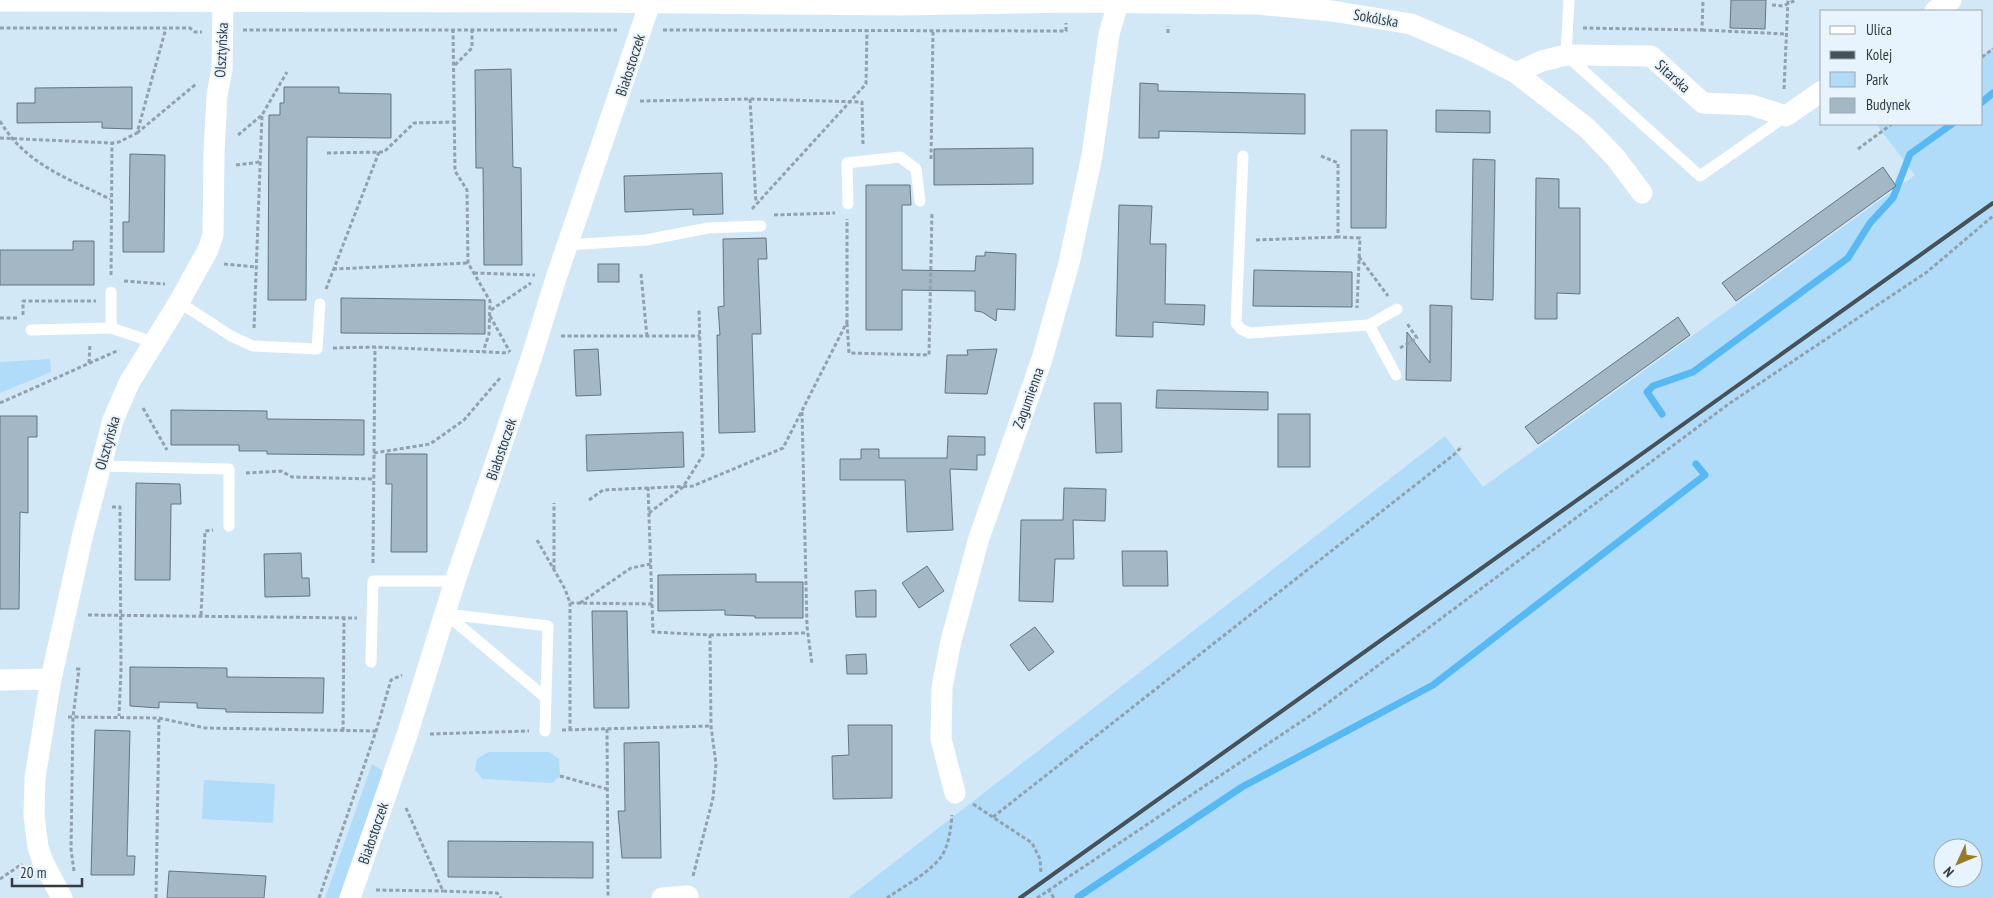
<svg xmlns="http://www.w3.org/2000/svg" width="1993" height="898" viewBox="0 0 1993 898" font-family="'PT Sans Narrow',sans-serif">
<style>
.green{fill:#b0dbf9;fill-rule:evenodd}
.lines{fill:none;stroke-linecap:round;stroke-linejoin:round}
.stream{stroke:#57b9f4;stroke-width:7}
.building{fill:#a3b7c5;stroke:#627582}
.path{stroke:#92a1ad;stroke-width:3;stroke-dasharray:4 2.5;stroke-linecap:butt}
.lane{stroke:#fff;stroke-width:11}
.street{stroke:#fff;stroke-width:21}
.rail{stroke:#475158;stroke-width:4}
.labels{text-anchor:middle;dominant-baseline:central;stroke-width:4;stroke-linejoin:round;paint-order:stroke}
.street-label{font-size:15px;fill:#333b41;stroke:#e7f4fd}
</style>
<rect width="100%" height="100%" fill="#d3e8f7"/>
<g class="green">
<path d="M1993,47V898H848L1445,436L1483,487L1915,175L1876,124H1982V56ZM1943,848H1973V878H1943Z"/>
<polygon points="50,359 51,372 0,393 0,362"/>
<polygon points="488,752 549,752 559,759 560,776 552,783 483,779 475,770 477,759"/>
<polygon points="372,764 382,770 382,777 339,898 325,898"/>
<polygon points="204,780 275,784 273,823 202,819"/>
</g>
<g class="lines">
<g class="stream">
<polyline points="1982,102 1993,93"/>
<polyline points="1662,414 1647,392 1653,386 1693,372 1848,258 1870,223 1893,198 1910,154 1952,124"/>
<polyline points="1078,897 1242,787 1433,685 1705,475 1696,464"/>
</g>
</g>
<g class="building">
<polygon points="1731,0 1766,0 1765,29 1730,28"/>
<polygon points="511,69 513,167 521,168 522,265 484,265 483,168 476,168 475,70"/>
<polygon points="1140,83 1158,84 1158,91 1305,94 1305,134 1159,131 1159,138 1139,138"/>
<polygon points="132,87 132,129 102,128 102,122 17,123 17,103 35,103 35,88"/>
<polygon points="284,87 339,87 339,93 391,94 391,138 307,137 306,300 268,300 269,115 280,115 280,103 284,103"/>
<polygon points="1436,110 1490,111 1490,133 1436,132"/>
<polygon points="1351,130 1387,130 1386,228 1351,228"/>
<polygon points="1033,148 1033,184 934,185 934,149"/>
<polygon points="130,154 165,155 164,252 123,252 123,222 129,222"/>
<polygon points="1473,159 1495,160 1493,300 1471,299"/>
<polygon points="1883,167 1896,186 1736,301 1722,283"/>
<polygon points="722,173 723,214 693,215 693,209 625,212 624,176"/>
<polygon points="1536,178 1559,179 1559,208 1580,208 1580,294 1557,293 1557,319 1535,319"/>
<polygon points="866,185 910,185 911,205 902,205 902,270 975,271 976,256 985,256 985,252 1016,254 1015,310 997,309 996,321 982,312 975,311 975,291 902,290 902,330 866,330"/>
<polygon points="1119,205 1152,206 1150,244 1166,244 1165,304 1205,305 1204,325 1153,322 1153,337 1116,336"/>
<polygon points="766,238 767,259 758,259 761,334 752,334 755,432 719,433 717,335 720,335 718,307 724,306 723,239"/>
<polygon points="73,241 94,241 94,285 0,285 0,250 73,250"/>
<rect x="598" y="264" width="21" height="18"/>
<polygon points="1254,270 1352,272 1352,307 1253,306"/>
<polygon points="341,298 485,300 485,334 341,333"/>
<polygon points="1430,305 1452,306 1451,381 1406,380 1407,332 1430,363"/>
<polygon points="1678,317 1690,335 1538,444 1525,427"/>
<polygon points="598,349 601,395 576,396 574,350"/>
<polygon points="997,349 987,394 945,393 947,355 968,355 967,350"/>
<polygon points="1157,390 1268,392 1268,410 1156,408"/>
<polygon points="1094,403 1121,403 1122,452 1096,453"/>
<polygon points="171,410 267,411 267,419 364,420 364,455 267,454 267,451 239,451 239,445 171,445"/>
<rect x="1278" y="414" width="32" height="53"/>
<polygon points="0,416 37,416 37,437 28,437 28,513 20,512 19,609 0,609"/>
<polygon points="683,432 684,467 587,471 586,435"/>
<polygon points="948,436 985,437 985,455 977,455 977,470 950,469 953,530 907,532 905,480 840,480 840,459 861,459 861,449 879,449 879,458 947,458"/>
<polygon points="386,454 427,454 427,552 391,552 392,484 386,484"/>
<polygon points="136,483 180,484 181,504 171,504 170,580 135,580"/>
<polygon points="1064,488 1106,489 1105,521 1073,520 1074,559 1055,559 1053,602 1019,601 1021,520 1063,520"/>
<polygon points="1122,551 1167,551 1168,586 1123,586"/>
<polygon points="301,553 302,578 309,578 310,596 265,597 264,554"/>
<polygon points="927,566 944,591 919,608 902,583"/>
<polygon points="756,574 756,582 803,582 803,618 755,618 755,616 725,615 725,610 658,611 658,575"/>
<polygon points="876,590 876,617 856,617 855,591"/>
<polygon points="592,611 627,611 629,708 594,708"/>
<polygon points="1035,627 1054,652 1029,671 1010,645"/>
<polygon points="866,654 867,674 847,674 846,655"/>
<polygon points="130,667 227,668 227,677 324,678 323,713 226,712 226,709 197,708 197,703 159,702 159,708 130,706"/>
<polygon points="848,725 892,725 892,798 833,799 832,756 849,755"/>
<polygon points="95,730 130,731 127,856 135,856 134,875 91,875"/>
<polygon points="659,742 661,858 622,858 618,811 625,811 624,743"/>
<polygon points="448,841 593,842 593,878 448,877"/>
<polygon points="169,871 266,876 264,898 167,898"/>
</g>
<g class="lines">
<g class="path">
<polyline points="1772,5 1783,6 1796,0"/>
<polyline points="0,28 190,28 195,32 202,32"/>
<polyline points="1583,28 1702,30 1703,0"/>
<polyline points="453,29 455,171 467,190 468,263 490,301 489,334 483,352"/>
<polyline points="243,30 617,30"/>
<polyline points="663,30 1066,31 1066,23"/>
<polyline points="1702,30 1786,34"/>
<polyline points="1168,33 1168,26"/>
<polyline points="1982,57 1993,49"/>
<polyline points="455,65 472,48 472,29"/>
<polyline points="1784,89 1788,0"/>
<polyline points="750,99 756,203"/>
<polyline points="640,101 750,99 862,102 863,144"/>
<path d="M0,121C25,164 67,178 110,199"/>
<polyline points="137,133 196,84"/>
<polyline points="238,135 262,115 287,72"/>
<polyline points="0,138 112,143 119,142 137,133 166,28"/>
<polyline points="1858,149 1892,124"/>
<polyline points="327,153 384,152 414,123 454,122"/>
<polyline points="1321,156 1338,163 1338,237 1360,238 1357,308"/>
<polyline points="931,159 933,32"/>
<polyline points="236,165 260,162"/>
<polyline points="752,209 866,84 867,30"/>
<polyline points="774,215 835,213"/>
<polyline points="1256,240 1338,237"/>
<polyline points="1359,257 1388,296"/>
<polyline points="224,264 256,267"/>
<polyline points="333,269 468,263"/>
<polyline points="474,273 535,275"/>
<polyline points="641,274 647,337"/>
<polyline points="111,275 112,143"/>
<polyline points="124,281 165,284"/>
<polyline points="326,289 379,152"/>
<polyline points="491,310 531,283"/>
<polyline points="23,315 23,301 96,301"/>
<polyline points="490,316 510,352"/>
<polyline points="0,318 19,318"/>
<polyline points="847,323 849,353 929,355 932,212"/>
<polyline points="254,328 262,115"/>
<polyline points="561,336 700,336"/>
<polyline points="333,348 375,347 509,353"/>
<polyline points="1400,348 1417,338 1406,322"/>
<polyline points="89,363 90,344"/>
<polyline points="0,403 119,350"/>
<polyline points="143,408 167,450"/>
<polyline points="802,412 807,627 812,664"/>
<polyline points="374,453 430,444 464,420 500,378"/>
<polyline points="246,473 281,471 292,477 374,479"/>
<polyline points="648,487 653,632 710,635 711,726 716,764 713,798 693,876"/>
<polyline points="589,500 603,490 693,486 783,448 847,322 847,219"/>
<polyline points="112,507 120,507 121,670 119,716"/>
<polyline points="649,513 683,487 703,455 699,310"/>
<polyline points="537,540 565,589 570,603 652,604"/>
<polyline points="373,563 375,347"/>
<polyline points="554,569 554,503"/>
<polyline points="580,603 631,568 651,564"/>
<polyline points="88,615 357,618"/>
<polyline points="201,615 205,531 213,530"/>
<polyline points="710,635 807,633"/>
<polyline points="68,717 159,718 205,728 376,731"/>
<polyline points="607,729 608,898"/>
<polyline points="562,730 711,726"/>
<polyline points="570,730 570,603"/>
<polyline points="343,731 344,618"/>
<polyline points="430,734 529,731"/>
<polyline points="560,776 607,789"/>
<polyline points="973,804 1032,843 1040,859 1041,873"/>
<polyline points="406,808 443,891 497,893 501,898"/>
<polyline points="993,817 1456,453 1462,446"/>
<polyline points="74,871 71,849 73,717 79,669 75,669"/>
<polyline points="0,879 22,864"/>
<polyline points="1048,889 1054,898"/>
<polyline points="376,890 443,891"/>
<polyline points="156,898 159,719"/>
<polyline points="319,898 376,731 391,680 402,675"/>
<path d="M887,898C904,886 928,874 941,857C949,846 951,827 952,815"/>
<polyline points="1037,898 1317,711 1730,403 1927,272 1993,216"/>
</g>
<g class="lane">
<polyline points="1569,0 1566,55 1700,176 1786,116"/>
<polyline points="1243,156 1236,323 1241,329 1249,333 1369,325 1396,375"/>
<polyline points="848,204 847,163 900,157 916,169 920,201"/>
<polyline points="567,245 646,240 708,228 761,226"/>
<polyline points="111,292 111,328 153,342"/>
<polyline points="179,302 231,336 253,346 317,349 320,304"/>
<polyline points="1369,325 1397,309"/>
<polyline points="31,330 111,328"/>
<polyline points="100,466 229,469 229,526"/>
<polyline points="371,662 373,581 455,581"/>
<polyline points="545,731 548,626 446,614 546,698"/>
</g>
<g class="street">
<polyline points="0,1 587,2 899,5 1067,2 1256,4 1332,11 1411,24 1469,49 1516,73 1587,128 1615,157 1642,193"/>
<polyline points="1935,11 1951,0"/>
<polyline points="1516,73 1542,61 1566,55 1651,56 1703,103 1751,105 1786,116 1822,91"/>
<polyline points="0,680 51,679"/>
<polyline points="955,793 941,739 942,687 951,641 979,538 1042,359 1069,263 1092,156 1109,34 1119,0"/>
<polyline points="62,898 43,862 38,847 34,816 35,778 51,679 83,534 113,420 129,383 179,302 208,250 213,235 214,154 217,95 222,69 223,2"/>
<polyline points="350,898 407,735 455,581 532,356 556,278 651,0"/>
<polyline points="662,898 688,896"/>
</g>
<polyline class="rail" points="1020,898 1993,203"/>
</g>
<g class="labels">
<g class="street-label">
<text transform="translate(1376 18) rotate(10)">Sokólska</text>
<text transform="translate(221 50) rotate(-87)">Olsztyńska</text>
<text transform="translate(630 65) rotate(-72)">Białostoczek</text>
<text transform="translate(1673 76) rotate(42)">Sitarska</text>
<text transform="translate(1028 398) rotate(-70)">Zagumienna</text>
<text transform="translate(107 443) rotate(-74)">Olsztyńska</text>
<text transform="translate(501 449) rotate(-71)">Białostoczek</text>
<text transform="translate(373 833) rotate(-71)">Białostoczek</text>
</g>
</g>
<rect x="1820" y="10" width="162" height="115" fill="#e7f4fd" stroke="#9faab2"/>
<rect x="1830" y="26" width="25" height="8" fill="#ffffff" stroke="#9faab2"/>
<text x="1866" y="35" font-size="15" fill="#333b41">Ulica</text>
<rect x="1830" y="51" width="25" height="8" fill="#475158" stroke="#9faab2"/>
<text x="1866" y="60" font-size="15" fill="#333b41">Kolej</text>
<rect x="1830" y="72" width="25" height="15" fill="#b0dbf9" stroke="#9faab2"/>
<text x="1866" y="85" font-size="15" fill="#333b41">Park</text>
<rect x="1830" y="98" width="25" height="15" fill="#a3b7c5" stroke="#9faab2"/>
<text x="1866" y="110" font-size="15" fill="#333b41">Budynek</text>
<g transform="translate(1958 863) rotate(226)"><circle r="24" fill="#e7f4fd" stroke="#9faab2"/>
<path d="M0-4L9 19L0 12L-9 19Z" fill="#9a7b25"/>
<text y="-8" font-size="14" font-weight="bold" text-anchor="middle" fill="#333b41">N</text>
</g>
<path d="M12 878v8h70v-8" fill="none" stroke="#333b41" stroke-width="2.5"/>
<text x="20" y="878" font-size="15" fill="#333b41" stroke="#e7f4fd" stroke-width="4" paint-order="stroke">20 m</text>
</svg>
